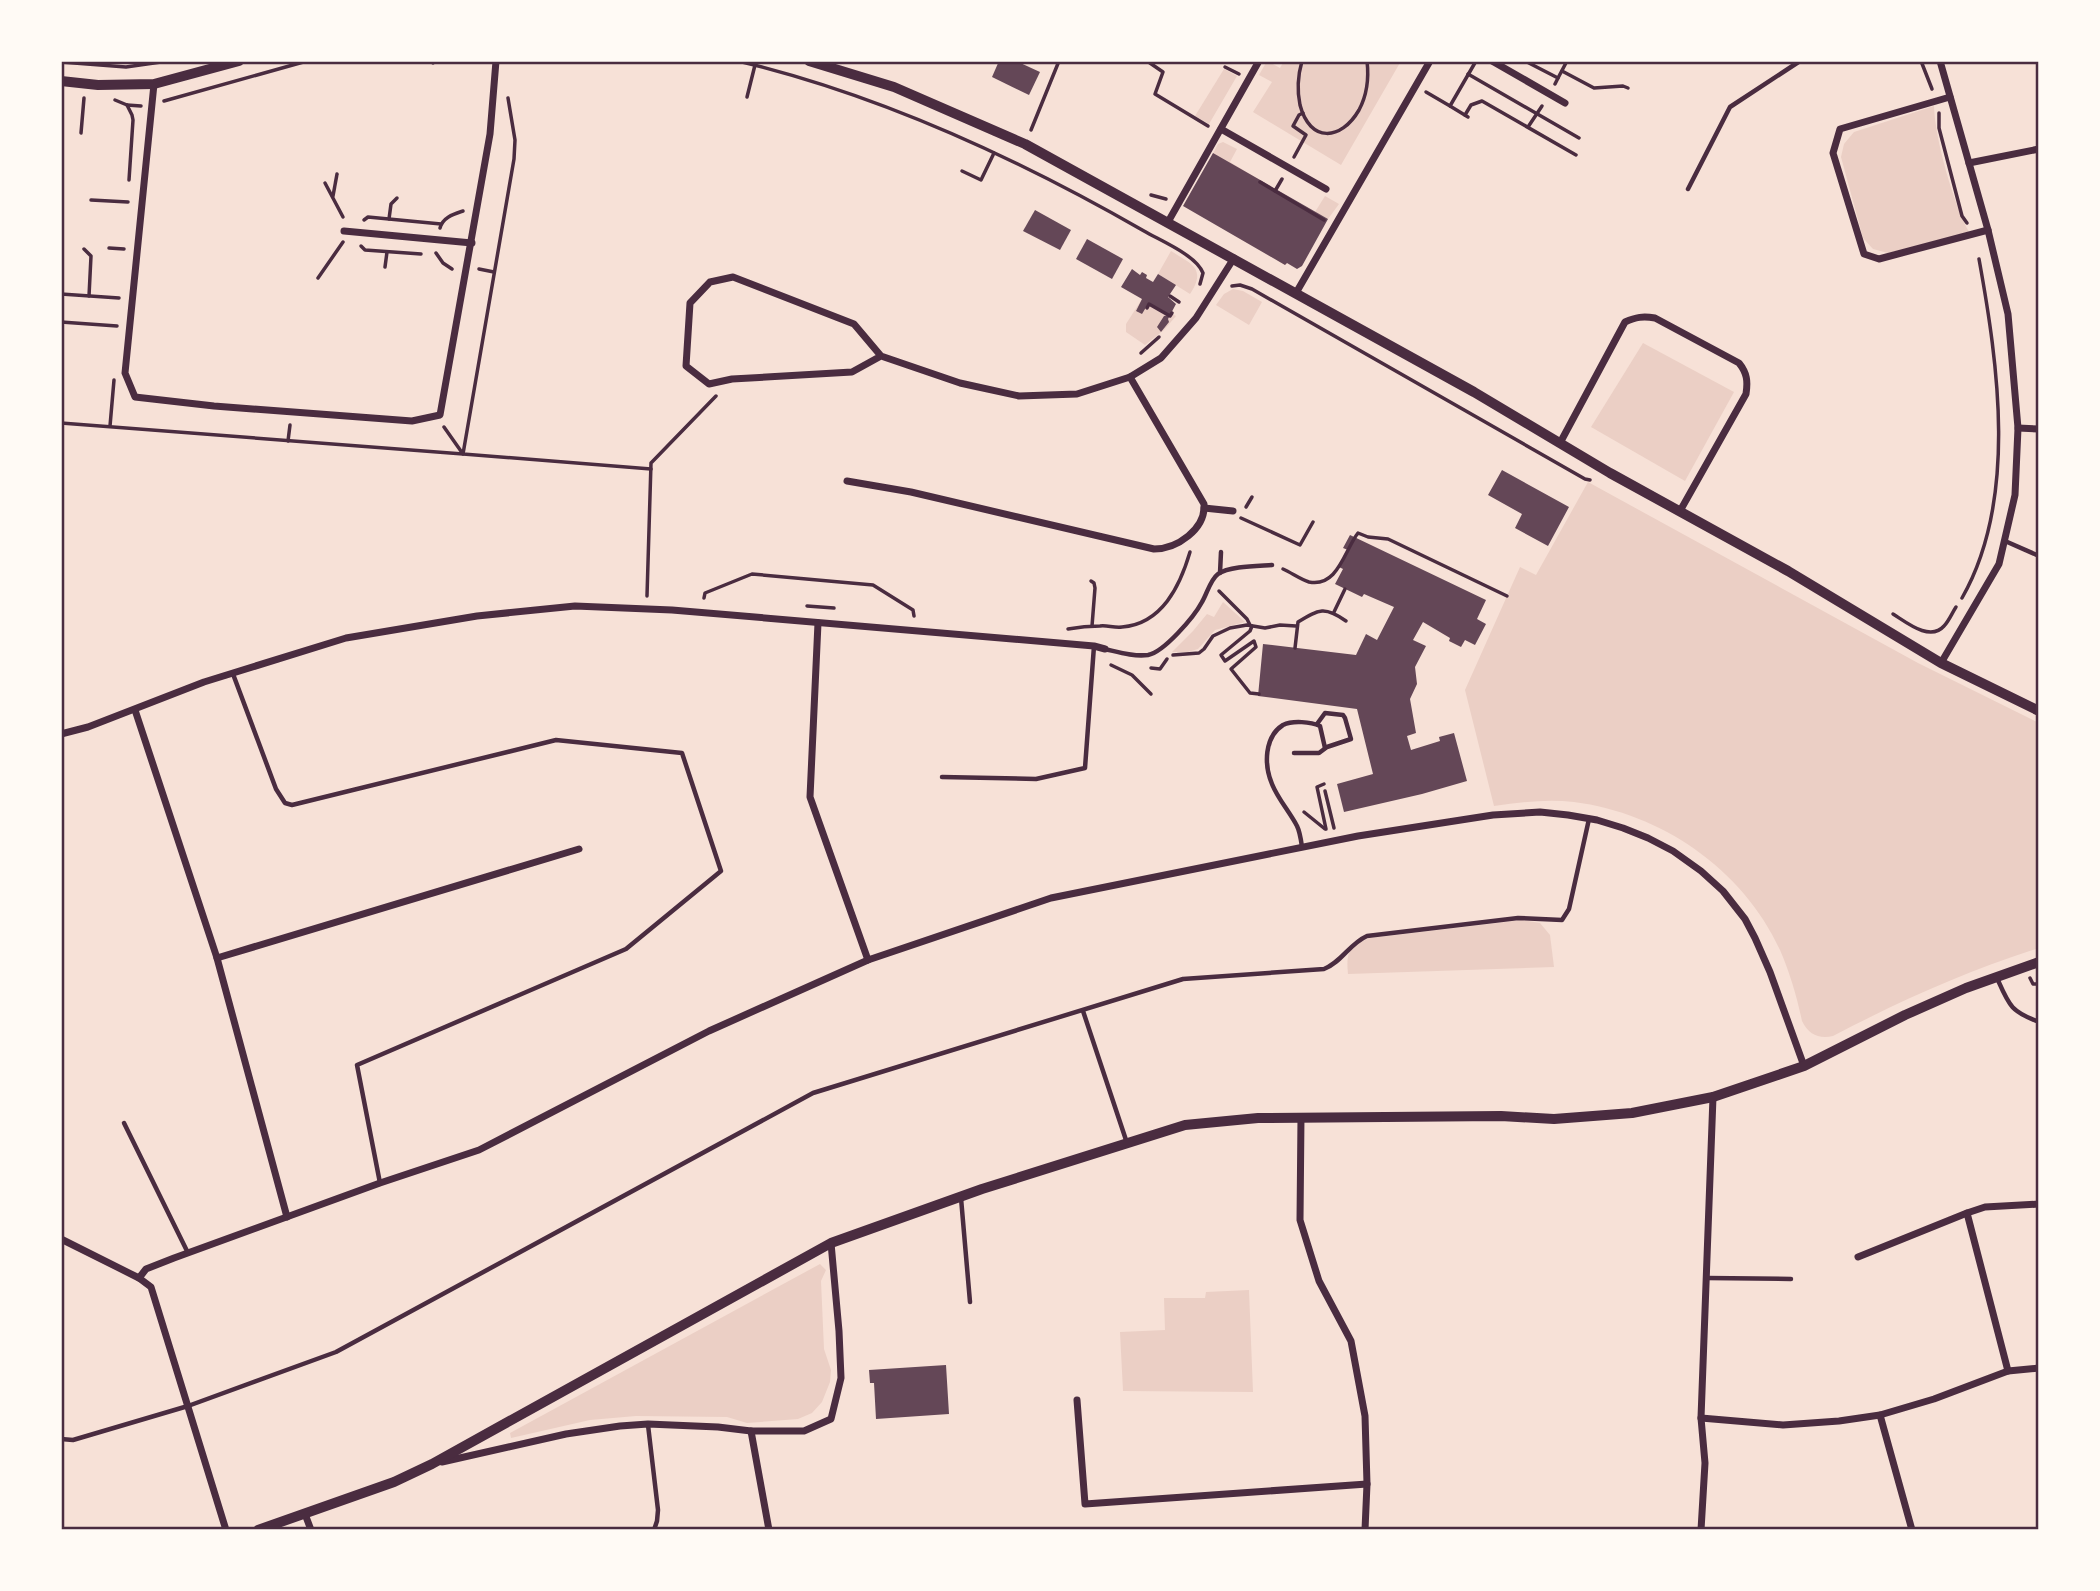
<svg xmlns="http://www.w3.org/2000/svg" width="2100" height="1591" viewBox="0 0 2100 1591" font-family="'Fira Sans',sans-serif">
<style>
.green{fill:#ebcfc5}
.building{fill:#644757}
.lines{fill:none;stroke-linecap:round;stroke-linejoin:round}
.path{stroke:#4a2c40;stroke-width:3.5}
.service{stroke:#4a2c40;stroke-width:4.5}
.minor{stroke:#4a2c40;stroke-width:7}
.tertiary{stroke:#4a2c40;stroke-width:10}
.neatline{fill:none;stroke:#4a2c40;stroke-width:2.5}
</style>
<rect width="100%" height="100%" fill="#f7e1d7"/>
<g class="green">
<polygon points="1267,61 1280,68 1284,61 1401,61 1341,165 1253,112 1272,82 1259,75"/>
<polygon points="1224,69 1237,76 1209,124 1195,116"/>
<path d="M1934,106C1935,139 1953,203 1969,232L1888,253L1873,249L1863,238L1841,157L1844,144L1854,132Z"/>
<polygon points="1223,142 1237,149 1230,162 1260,180 1287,263 1285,265 1278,261 1210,159 1218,144"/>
<polygon points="1325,196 1339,204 1328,219 1315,212"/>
<path d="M1171,251C1191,264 1207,268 1190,294L1158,274Z"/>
<polygon points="1233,289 1243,291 1262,302 1249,325 1216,305 1224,294"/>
<polygon points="1142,299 1176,316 1164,330 1145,345 1126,332 1126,324"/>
<polygon points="1643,343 1734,392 1685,481 1591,427"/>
<path d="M1588,482L1918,663L2039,723V948C1967,971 1900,1001 1833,1036C1819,1039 1809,1035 1802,1021C1797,997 1790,973 1780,950C1743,869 1661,813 1574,802C1547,799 1521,802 1494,806L1465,690L1520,567L1536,575Z"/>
<polygon points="1223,602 1245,622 1215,630 1198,649 1188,652 1172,652 1193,631 1207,614 1214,617"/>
<path d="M1522,920L1540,923L1550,935L1554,967L1348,974C1346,953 1348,946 1370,938Z"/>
<polygon points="820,1264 826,1270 821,1281 824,1349 831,1370 830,1382 822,1402 812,1413 798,1419 747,1423 727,1417 636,1416 590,1420 511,1438 510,1433"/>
<polygon points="1249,1290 1253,1392 1123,1391 1120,1332 1165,1330 1164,1298 1205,1298 1206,1292"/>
</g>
<g class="building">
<polygon points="999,61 1016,61 1040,72 1029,95 992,77"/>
<polygon points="1213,153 1328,219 1302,266 1297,269 1287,263 1285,265 1183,206"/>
<polygon points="1035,210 1071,230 1060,250 1023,231"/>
<polygon points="1087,239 1123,259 1112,279 1076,259"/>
<polygon points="1132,269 1140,275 1142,272 1147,275 1146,278 1153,282 1158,274 1176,285 1168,297 1176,304 1168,319 1169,322 1161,332 1157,327 1164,316 1169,315 1148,304 1142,314 1136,311 1142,299 1121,287"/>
<polygon points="1502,470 1569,507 1548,546 1515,528 1522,514 1488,495"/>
<polygon points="1350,535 1486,600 1477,619 1486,624 1475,645 1465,640 1461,647 1449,641 1450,638 1423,622 1413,640 1426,646 1415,667 1417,684 1410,699 1416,733 1407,736 1411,750 1440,741 1439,737 1454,733 1467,781 1422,794 1344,812 1337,784 1373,774 1357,709 1258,696 1263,644 1356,655 1366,634 1377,640 1394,607 1364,594 1362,597 1335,584 1343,569 1339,567 1348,550 1343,548"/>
<polygon points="946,1365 949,1414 876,1419 874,1383 870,1383 869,1370"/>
</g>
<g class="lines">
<g class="path">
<polyline points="433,61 433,63"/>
<path d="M738,61C881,95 1017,158 1144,231C1161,241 1196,255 1203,273L1200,284"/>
<polyline points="1147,61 1163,72 1155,94 1208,126"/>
<path d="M1302,61C1298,75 1297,91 1300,105C1310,143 1341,141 1359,110C1367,95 1369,78 1367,61L1362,62"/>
<polyline points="1525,61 1558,78 1555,84"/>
<polyline points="1921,61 1932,89"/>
<polyline points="61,62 126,67 168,61"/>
<polyline points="1225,67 1239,74"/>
<polyline points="1562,71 1594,88 1623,86 1628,88"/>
<polyline points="1468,74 1579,138"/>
<polyline points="1558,78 1567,61"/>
<polyline points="1426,92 1450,106 1476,61"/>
<polyline points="747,97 755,65"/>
<polyline points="115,100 127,105 141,106"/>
<polyline points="164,101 307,61"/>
<polyline points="127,105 132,115 133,120 129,180"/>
<polyline points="1450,106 1468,117"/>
<polyline points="1939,113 1939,128 1962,216 1967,223"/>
<polyline points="1465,115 1471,105 1482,101 1576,155"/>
<polyline points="1528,127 1542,106"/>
<polyline points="1031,130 1059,61"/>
<polyline points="81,133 84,98"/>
<polyline points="1294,157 1306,135 1293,126 1299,115 1303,113"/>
<polyline points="962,171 981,180 994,153"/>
<polyline points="1260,182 1275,191 1282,179"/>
<polyline points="325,183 343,217"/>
<polyline points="1275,191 1324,220"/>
<polyline points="1151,195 1166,199"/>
<polyline points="333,196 337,174"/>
<polyline points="91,200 128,202"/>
<polyline points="389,219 391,204 397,198"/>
<polyline points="364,220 368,217 441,224"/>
<path d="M440,228C443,217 454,214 463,211"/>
<polyline points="361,246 365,250 421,254"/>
<polyline points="109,248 124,249"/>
<polyline points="84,249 91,256 89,296"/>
<polyline points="436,253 443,263 452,269"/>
<polyline points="385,267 387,252"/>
<polyline points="479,269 494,272"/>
<polyline points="318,278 343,242"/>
<polyline points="1232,286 1240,285 1252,289 1585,479 1590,480"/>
<polyline points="61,294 119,298"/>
<polyline points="1170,296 1179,302"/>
<polyline points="1147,308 1149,304 1170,316 1172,313"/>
<polyline points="61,322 117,326"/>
<polyline points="1141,353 1159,337"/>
<polyline points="61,423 463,454 514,159 515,140 508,98"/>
<polyline points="110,426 114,380"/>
<polyline points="444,427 463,454 651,469"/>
<polyline points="288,441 290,425"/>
<polyline points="1246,507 1252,497"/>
<polyline points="1241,518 1300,545 1313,522"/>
<path d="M1283,569C1292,573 1300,579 1309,582C1338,588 1345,549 1358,533L1368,537L1388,539L1507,596"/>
<polyline points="1091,581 1094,583 1095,588 1092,626"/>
<polyline points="1219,591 1247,619 1250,625"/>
<polyline points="647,596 651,463 716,396"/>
<polyline points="704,598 705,593 752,574 873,585 913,610 914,616"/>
<path d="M1962,598C2018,500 1998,364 1979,259"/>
<polyline points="807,606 834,608"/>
<polyline points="1334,612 1345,589"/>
<path d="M1893,614C1906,622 1930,642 1944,626C1949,621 1952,613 1956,607"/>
<polyline points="1252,626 1250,631 1221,655 1225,661 1254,641 1256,647 1231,669 1250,693 1259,694"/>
<path d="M1068,629C1079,627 1089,626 1100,626C1107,625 1114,628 1122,627C1162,624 1180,586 1190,552"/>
<path d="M1295,648L1298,622C1319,609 1325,606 1346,621"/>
<polyline points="1173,655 1199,653 1204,649 1213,636 1230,628 1247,625 1265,628 1280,625 1296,626"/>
<polyline points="1111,665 1132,675 1151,694"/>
<polyline points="1151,668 1160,669 1167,659"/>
<polyline points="1324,784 1317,787 1326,829"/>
<polyline points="1325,791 1334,828"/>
<polyline points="1304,812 1325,829"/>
<polyline points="2030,978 2033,984 2039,984"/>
</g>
<g class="service">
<polyline points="1688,189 1730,107 1800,61"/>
<polyline points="2005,541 2039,556"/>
<polyline points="1220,573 1221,552"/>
<path d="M1105,649C1118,652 1134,657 1148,655C1164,652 1194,617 1202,602C1207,594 1210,580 1218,574C1229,566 1258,566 1272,565"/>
<polyline points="233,674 276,789 285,803 292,805 556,740 682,753 721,871 626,949 357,1065 380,1183"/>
<polyline points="1294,753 1319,753 1327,747 1351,739 1345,718 1343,715 1325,713 1317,724"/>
<polyline points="942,777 1036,779 1085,768 1094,646"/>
<path d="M1302,847C1301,840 1300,832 1297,826C1289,811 1278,799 1272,784C1264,765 1264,737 1283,725C1293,720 1311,722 1320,726L1325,748"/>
<path d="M1997,978C2009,1005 2010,1011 2039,1022"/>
<polyline points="1083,1011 1127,1143"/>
<polyline points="124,1123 188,1253"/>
<polyline points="961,1198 970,1302"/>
<polyline points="1707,1278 1791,1279"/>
<polyline points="648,1425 658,1510 657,1521 654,1530"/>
<path d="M61,1439L73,1440L188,1406L336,1352L813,1093L1183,979L1324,969C1342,962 1349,944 1367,936L1518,918L1562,920L1569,909L1589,819"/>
</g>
<g class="minor">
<polyline points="1492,61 1565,103"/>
<polyline points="1940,61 1988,230 2008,314 2018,428 2015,495 1999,564 1941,663"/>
<polyline points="154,84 125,373 135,397 214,406 412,421 440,415 490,134 496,61"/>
<polyline points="1950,97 1840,129 1833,153 1864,254 1879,259 1988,230"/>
<polyline points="1221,129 1326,189"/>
<polyline points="1969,163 2039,149"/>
<polyline points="1168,222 1259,61"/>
<polyline points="344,231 472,243"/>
<polyline points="1296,293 1430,61"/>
<polyline points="881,356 854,324 733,277 710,282 690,303 686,366 709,384 732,379 852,372 881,356 960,383 1019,396 1077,394 1130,377 1161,358 1196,318 1234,258"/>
<polyline points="2018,428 2039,429"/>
<path d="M1560,443L1625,322C1636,317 1643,316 1655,318L1739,363C1747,373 1748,381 1746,394L1680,511"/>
<path d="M847,481L911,492L1154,549C1177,549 1206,529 1204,504L1130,377"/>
<polyline points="1204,508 1233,511"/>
<polyline points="818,623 810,797 868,960"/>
<polyline points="135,710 217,958 287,1217"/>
<polyline points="61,734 88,727 204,682 346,638 477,616 575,606 672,610 1094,646 1105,649"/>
<polyline points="217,958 579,849"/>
<polyline points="1301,1117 1300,1220 1319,1281 1351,1341 1365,1416 1367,1484 1365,1530"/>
<polyline points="61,1239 139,1278 151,1287 226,1530"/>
<polyline points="1858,1257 1967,1213"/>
<polyline points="139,1278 146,1269 174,1258 380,1183 479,1150 709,1031 868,960 1051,898 1358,836 1493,815 1540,812 1568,815 1597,820 1623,828 1648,838 1673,851 1701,871 1723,891 1745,919 1755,938 1770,972 1804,1066"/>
<polyline points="2008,1371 1967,1213 1985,1207 2039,1204"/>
<polyline points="1077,1400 1085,1504 1367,1484"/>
<polyline points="1880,1415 1912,1530"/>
<polyline points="1701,1418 1783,1425 1839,1421 1880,1415 1934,1399 2008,1371 2039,1368"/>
<polyline points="751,1431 769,1530"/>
<polyline points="442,1462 566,1434 620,1426 648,1424 718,1427 751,1431 804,1431 831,1419 841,1378 839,1331 831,1243"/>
<polyline points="305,1514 311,1530"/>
<polyline points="1701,1530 1705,1463 1701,1418 1713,1097"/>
</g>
<g class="tertiary">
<polyline points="809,61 894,87 1025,144 1474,392 1610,473 1788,571 1941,663 2039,711"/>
<polyline points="61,81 98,85 154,84 239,61"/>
<polyline points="258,1530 394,1482 432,1464 831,1243 982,1189 1185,1125 1258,1118 1501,1116 1554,1119 1632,1113 1713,1097 1804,1066 1905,1015 1966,988 2039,962"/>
</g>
</g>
<rect width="2100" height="1591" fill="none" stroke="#fffaf5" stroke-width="126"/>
<rect x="63" y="63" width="1974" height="1465" class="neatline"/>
</svg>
